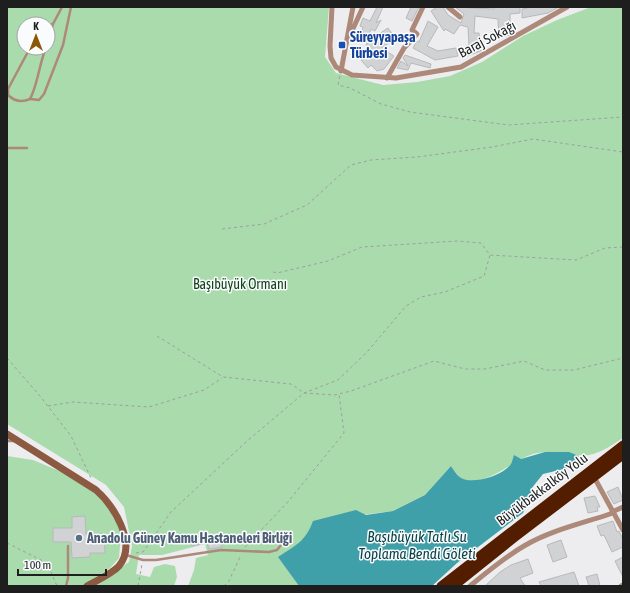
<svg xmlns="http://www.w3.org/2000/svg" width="630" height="593" viewBox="0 0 630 593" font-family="'Asap Condensed',sans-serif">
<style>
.green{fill:#aadbad;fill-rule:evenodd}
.water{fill:#3fa0a9}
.building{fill:#d1d2d3;stroke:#b8b9ba}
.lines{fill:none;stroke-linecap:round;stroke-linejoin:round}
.path{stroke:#9e9ea0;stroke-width:1;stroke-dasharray:3 3;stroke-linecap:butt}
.lane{stroke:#ad8979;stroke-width:2.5}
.street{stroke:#ad8979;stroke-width:5}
.secondary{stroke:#8c5941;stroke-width:7}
.highway{stroke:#531d00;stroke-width:9}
.transit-dot{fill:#1a4fb4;stroke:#fafbfc;stroke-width:1.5}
.service-dot{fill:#5c6f8a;stroke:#fafbfc;stroke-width:1.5}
.labels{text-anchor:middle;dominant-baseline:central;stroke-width:3;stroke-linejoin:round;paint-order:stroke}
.transit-label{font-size:14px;font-weight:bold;fill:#164399;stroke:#fafbfc;text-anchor:start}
.street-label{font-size:14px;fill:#1e1e1f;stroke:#fafbfc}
.park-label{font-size:14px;fill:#11421a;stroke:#fafbfc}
.service-label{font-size:14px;font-weight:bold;fill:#4e5e75;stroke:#fafbfc;text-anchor:start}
.water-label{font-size:15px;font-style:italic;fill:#084449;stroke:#fafbfc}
</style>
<rect width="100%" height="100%" fill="#ededef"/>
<g class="green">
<path d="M7,7H329L325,57L336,73L383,85L417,82L450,76L482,62L523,36L557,20L591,7H623V438C610,446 595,458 578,455C562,453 550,450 533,454C512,460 490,485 466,480C459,479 455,471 451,466L425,495L393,511L314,521C306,541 296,546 279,557L299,586H188L194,570L196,558L208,555L205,544L162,555H139L136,574L150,577L154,567L165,564L175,566L177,577L174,586H91L129,562L132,546L124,507L106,485L7,424ZM24,24H48V48H24Z"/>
<polygon points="7,456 33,460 69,475 92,490 103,501 116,519 121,533 119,558 110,568 84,586 7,586"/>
</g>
<path class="water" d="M545,452H569L579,456L572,467L543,474L531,489V496L523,513L457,563L432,586H299L278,557C295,546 306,541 313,521L356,510L366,515L393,511L425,495L451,466C455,472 459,479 467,480C480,482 503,475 511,464C512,462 513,458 514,455L521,459Z"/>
<g class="building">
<polygon points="377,7 383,7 376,23 381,20 375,31 371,29 366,43 364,36 361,36 363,27 360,26 363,18 370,21"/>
<polygon points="411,7 419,7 412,21 406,18"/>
<polygon points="437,7 443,7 448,15 461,23 464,14 455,7 494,9 495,7 520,7 520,13 510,14 510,35 499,37 498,19 475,16 474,33 479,33 481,51 467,56 466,46 469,45 468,27 460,25 454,34 445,29 444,31 431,11"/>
<polygon points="532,7 559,7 548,13 522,18 522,9"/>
<polygon points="428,21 438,27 427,46 438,51 456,48 458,56 435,60 413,48 417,41 419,42"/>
<polygon points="388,28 396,39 381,48 394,56 384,69 377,71 371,65 368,68 361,60 369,53 366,44 382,38 379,34"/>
<polygon points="405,55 431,64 430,68 411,63 408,70 397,68 401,61 408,66 403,58"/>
<polygon points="618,487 623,500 614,504 607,492"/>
<polygon points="595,496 600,507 597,507 598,511 588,513 584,498"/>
<polygon points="85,516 86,534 104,534 105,553 90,553 90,557 72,558 71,542 53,542 53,528 72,528 72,517"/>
<polygon points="613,521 617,532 619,531 623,539 623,547 612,552 604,535 601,536 597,526"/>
<polygon points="203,535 205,543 191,546 190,538"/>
<polygon points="220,539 222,547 209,549 207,542"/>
<polygon points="561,540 567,557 553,562 547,545"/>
<polygon points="623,557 623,577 615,561"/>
<polygon points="528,559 533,573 520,578 525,586 485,586 500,572 511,565"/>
<polygon points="574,572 579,586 541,586 539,582"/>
<polygon points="597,574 600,586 589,586 586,577"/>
</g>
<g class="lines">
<g class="path">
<polyline points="340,76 338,85 350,88 381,104 410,112 508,125 623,117"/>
<polyline points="222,229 264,224 307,205 351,165 371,160 417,157 492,147 533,139 623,152"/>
<polyline points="273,272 277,273 328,261 362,247 457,241 481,243 490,255 576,260 605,248 623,247"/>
<polyline points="157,336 223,377 291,384 304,393 334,395 351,391 434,361 465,369 485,369 524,361 545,370 574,370 623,358"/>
<polyline points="7,358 40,396 71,436 91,478"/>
<polyline points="48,406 73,402 149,407 204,390 222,378"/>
<polyline points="7,543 47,563 57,586"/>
<polyline points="245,547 287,503 344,433 339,394"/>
<polyline points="136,553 143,552 171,512 246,442 304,393 338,380 367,352 406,306 421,297 445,292 484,276 490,255"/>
<polyline points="138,586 142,564"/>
<polyline points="224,586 229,581 241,555"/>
</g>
<g class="lane">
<polyline points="48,28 52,24"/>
<polyline points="48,42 53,24 62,7"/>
<path d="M30,48L8,89V95C14,101 21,103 30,99C38,84 39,64 46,48"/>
<polyline points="30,99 39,100 44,94 63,45 71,7"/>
<polyline points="7,148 27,148"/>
<polyline points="7,441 14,441"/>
<polyline points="126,555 143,560 156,560 221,550 269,552 277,550 281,545"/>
<polyline points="66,586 68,578 68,546"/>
</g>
<g class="street">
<polyline points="332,7 330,46 331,58 336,67 352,75 396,78 461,67 567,7"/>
<polyline points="448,7 460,17"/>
<polyline points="350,35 363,7"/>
<polyline points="341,71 353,7"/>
<polyline points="387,78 404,48 417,34 412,30 423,7"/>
<polyline points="594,477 623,530"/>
<polyline points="612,512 623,507"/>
<path d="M470,586C487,572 505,557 524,546C551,530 584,523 613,513"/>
<polyline points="621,586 623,585"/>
</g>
<path class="secondary" d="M7,434L96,490C113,505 138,543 119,566C113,573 96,581 87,586"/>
<g class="highway">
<polyline points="441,586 623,445"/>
<polyline points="454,586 514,538 623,455"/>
</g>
</g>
<rect class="transit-dot" x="338" y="41" width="8" height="8" rx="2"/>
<circle class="service-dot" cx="79" cy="538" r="4"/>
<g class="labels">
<g class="transit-label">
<text x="350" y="37">Süreyyapaşa<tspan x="350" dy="16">Türbesi</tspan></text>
</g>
<g class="street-label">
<text transform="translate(487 39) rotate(-28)">Baraj Sokağı</text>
<text transform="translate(542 489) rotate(-37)">Büyükbakkalköy Yolu</text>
</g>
<g class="park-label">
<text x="240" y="284">Başıbüyük Ormanı</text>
</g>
<g class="service-label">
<text x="87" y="538">Anadolu Güney Kamu Hastaneleri Birliği</text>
</g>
<g class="water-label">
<text x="417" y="536">Başıbüyük Tatlı Su<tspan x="417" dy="17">Toplama Bendi Göleti</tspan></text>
</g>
</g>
<rect width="630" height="593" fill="none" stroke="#1e1e1f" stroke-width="16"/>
<g transform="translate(36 36)"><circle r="19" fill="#fafbfc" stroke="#a2a3a4"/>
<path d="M0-3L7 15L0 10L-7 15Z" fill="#8c5806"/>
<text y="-6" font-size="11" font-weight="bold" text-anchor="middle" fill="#1e1e1f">K</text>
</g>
<path d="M18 569v6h88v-6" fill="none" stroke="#1e1e1f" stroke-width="2"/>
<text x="24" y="569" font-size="12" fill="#1e1e1f" stroke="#fafbfc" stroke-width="3" paint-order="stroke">100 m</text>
</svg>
